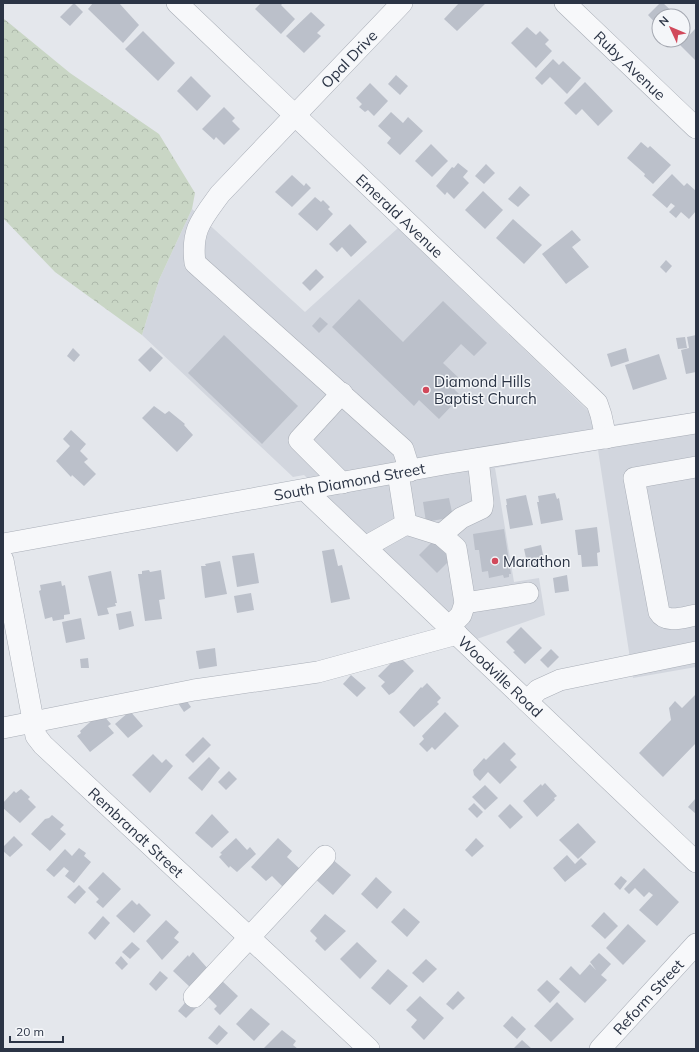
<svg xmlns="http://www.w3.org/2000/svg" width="699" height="1052" viewBox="0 0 699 1052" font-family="Mulish,sans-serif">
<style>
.built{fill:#d2d6de}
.forest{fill:url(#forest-crowns)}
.building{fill:#bbc0ca}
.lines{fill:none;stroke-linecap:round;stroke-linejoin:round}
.minor-casing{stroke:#a9aeb7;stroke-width:22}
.minor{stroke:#f7f8fa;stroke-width:21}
.poi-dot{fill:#d1495b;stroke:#f4f6f9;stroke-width:1.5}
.labels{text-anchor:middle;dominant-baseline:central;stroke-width:3;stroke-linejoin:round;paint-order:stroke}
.street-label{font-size:15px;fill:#2b3445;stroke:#f4f6f9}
.poi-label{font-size:15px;fill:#2b3445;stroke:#f4f6f9;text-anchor:start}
</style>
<defs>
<pattern id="forest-crowns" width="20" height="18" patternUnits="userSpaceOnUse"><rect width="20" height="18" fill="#c9d6c5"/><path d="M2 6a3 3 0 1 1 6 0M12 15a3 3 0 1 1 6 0" fill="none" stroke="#adb8ab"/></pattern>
</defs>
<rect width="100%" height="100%" fill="#e4e7ec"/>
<polygon class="built" points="192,209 305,312 398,228 604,426 696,412 696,667 633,678 598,450 495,468 514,582 539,578 545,615 477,639 304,475 293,477 142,335 159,280"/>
<polygon class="forest" points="3,18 70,73 159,134 195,193 192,209 159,280 142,335 55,272 3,218"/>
<g class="building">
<polygon points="74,3 83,12 70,26 60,17"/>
<polygon points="93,3 119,3 139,25 123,43 88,9"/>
<polygon points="261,3 283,3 281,5 295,19 281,34 255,9"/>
<polygon points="459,3 486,3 457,31 444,19"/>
<polygon points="660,3 663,3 677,16 659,16 659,27 648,15"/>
<polygon points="311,12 325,25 317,33 321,36 304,53 286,36"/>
<polygon points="527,27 536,35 540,31 549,40 545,44 552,51 536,68 511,43"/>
<polygon points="695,29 696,30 696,61 680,45"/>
<polygon points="143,31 175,63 158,81 125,49"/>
<polygon points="553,59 559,65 563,61 581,78 567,94 550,77 542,85 535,78"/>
<polygon points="396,75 408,86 400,95 388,84"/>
<polygon points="191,76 211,96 197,111 177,91"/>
<polygon points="585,82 613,111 598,126 582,109 576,115 564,103"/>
<polygon points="370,83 388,101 374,116 368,110 365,112 359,107 362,104 356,98"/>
<polygon points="224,107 235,118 232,121 240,129 224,145 216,137 214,140 202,129"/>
<polygon points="391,112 403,123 408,117 423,131 400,155 387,143 391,138 378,126"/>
<polygon points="641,142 648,148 650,146 671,165 653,184 644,176 645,174 627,158"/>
<polygon points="431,144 448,161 432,177 415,161"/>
<polygon points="458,163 468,171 463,177 469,183 454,199 447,192 445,195 436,186 452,167 454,168"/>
<polygon points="486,164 495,173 484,184 475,176"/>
<polygon points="672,174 684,186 687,183 696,191 696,211 689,219 681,212 676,218 669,212 675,206 671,203 667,208 652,195"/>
<polygon points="292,175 304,186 306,183 311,188 292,207 275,192"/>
<polygon points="520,186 530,195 518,207 508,199"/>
<polygon points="483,191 503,210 485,229 465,210"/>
<polygon points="315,197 321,202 323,200 330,207 328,209 333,214 317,231 298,214"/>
<polygon points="513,219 542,245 524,264 496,238"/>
<polygon points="350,224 367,242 351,257 342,247 337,252 329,244"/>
<polygon points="572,230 581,240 572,247 589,267 566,284 542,254"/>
<polygon points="666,260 672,266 666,273 660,267"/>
<polygon points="316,269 324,277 310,291 302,283"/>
<polygon points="359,299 403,342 443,301 487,343 474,356 461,344 443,363 461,380 453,388 461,396 439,419 419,400 414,406 332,327"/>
<polygon points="320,317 328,324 319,333 312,326"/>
<polygon points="224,335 298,406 262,444 188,373"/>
<polygon points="696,335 696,372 686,374 681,350 689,348 687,337"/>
<polygon points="685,337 687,348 678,349 676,338"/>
<polygon points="151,347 163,358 150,372 138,360"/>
<polygon points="73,348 80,355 74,362 67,356"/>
<polygon points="626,348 629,361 611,367 607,354"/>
<polygon points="659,354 667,379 633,390 625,365"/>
<polygon points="154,406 165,414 169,411 185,424 184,425 193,435 177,452 142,418"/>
<polygon points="71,430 86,444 80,451 88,459 84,462 96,474 84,486 72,475 71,477 56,461 70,446 63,439"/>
<polygon points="555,493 557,499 559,498 563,520 541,524 537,502 539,502 538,496"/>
<polygon points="526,495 533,525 510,529 506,505 507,505 506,499"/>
<polygon points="449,498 453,517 426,522 423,502"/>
<polygon points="597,527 600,552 597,553 598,566 582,567 581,555 578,555 575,530"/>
<polygon points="504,529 511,574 509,574 509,577 504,578 503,575 489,578 488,571 482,572 479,550 475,550 473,534"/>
<polygon points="433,541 451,559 437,573 419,555"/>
<polygon points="541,545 545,564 528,567 524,549"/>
<polygon points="334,549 338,566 342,565 350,599 331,603 322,551"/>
<polygon points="254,553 259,583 237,587 232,556"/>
<polygon points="220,561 227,594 205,598 201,566 206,566 205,564"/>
<polygon points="149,570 150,572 161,570 165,599 159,600 162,619 145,621 138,574 142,574 142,571"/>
<polygon points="111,571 117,603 115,603 116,606 107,608 109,614 98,616 88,576"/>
<polygon points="567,575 569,591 555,593 553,578"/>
<polygon points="61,581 62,586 65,585 70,614 64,615 64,619 53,621 52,617 45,619 39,591 41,590 40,585"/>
<polygon points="251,593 254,610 237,613 234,596"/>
<polygon points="131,611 134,626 119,630 116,614"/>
<polygon points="81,618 85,639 66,643 62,622"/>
<polygon points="521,627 542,648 525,664 513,652 515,651 506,642"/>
<polygon points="215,648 217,666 199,669 196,651"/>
<polygon points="551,649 559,657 548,668 540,660"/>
<polygon points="88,658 89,668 81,668 80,659"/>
<polygon points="401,658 414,671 394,692 389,695 381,686 385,682 378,676 394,660 397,662"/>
<polygon points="351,675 366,688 357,697 343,684"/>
<polygon points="427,683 441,698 437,702 439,704 414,727 399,712 421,687 422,688"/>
<polygon points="696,694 696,743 663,777 639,753 671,720 669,708 675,701 682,708"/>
<polygon points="176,700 186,700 191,707 184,712"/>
<polygon points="130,711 143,726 128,738 115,724"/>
<polygon points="445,712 459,726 435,750 432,747 427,752 419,744 424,739 422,736"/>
<polygon points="102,714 111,724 108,726 114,733 90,752 77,736 81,733 80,731 98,715"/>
<polygon points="203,737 211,745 193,763 185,755"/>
<polygon points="504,742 516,754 510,760 517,767 500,784 488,772 480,781 474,775 473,770 484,758 486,760"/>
<polygon points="153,754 162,763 166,759 173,766 150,793 132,775"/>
<polygon points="209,757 220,768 202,791 188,778"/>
<polygon points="229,771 237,779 226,790 218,782"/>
<polygon points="545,783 557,796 554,798 555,800 537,817 523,801 541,784 542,786"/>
<polygon points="485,785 498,798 485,810 472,797"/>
<polygon points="21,789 30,797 28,799 36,807 20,823 3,808 3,803 14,791 16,793"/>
<polygon points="696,798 696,814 688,807"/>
<polygon points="474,803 483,812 477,818 468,809"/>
<polygon points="510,804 523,817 510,829 498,816"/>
<polygon points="212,814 229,832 212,848 195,833"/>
<polygon points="52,815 64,825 60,829 66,834 50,851 31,834 45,819 49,818"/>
<polygon points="578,823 596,842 578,859 559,840"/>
<polygon points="14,836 23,845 10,857 3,851 3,847"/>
<polygon points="236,838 247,850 250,847 256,854 237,872 230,866 229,868 219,857 222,854 220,853"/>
<polygon points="278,838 292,851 287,857 300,869 283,887 272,876 266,881 251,867"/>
<polygon points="476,838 484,846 472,857 465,850"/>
<polygon points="79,848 86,853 84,856 91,862 74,883 65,876 69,871 64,867 54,877 46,870 65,849 72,856"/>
<polygon points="567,855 575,864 581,858 587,864 565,882 553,868"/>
<polygon points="332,859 351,875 333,895 312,876"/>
<polygon points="644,868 679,902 657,926 639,910 653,895 649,892 644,897 635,888 629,894 624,889"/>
<polygon points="103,872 121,889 103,908 96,902 99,899 88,888"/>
<polygon points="621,876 627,881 620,890 614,884"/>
<polygon points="376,877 392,892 377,909 361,894"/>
<polygon points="79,885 86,892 75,904 67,897"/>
<polygon points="132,900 137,905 139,903 151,915 134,933 116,916"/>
<polygon points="404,908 420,922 407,937 391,922"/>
<polygon points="604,912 618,926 605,939 591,926"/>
<polygon points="325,914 346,931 325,951 315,941 317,938 310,931"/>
<polygon points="103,916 110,923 95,940 88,933"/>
<polygon points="166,920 179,932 174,938 179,942 162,960 146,941"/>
<polygon points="628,924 646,941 623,965 606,948"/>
<polygon points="132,942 140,949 130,959 122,952"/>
<polygon points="357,942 377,961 360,979 340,959"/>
<polygon points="193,952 209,970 191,988 173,971 188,955 189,957"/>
<polygon points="599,953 611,964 601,975 607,980 585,1003 559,979 571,966 580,975 590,964 596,970 590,962"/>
<polygon points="121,956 128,964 122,970 115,963"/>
<polygon points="426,959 437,969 423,983 412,973"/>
<polygon points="388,969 408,986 390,1005 371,988"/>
<polygon points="160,971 168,978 156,991 149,984"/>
<polygon points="220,979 238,996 220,1015 214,1009 217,1006 205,994"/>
<polygon points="547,980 560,992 550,1003 537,990"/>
<polygon points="458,991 465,998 453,1010 446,1004"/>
<polygon points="420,996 444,1018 424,1040 411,1027 417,1020 406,1010"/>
<polygon points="189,998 198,1006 186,1018 178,1011"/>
<polygon points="557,1002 574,1019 551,1042 534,1026"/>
<polygon points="251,1008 270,1024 254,1041 236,1024"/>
<polygon points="512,1016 526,1029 517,1039 503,1026"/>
<polygon points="219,1025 228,1033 217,1045 208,1038"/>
<polygon points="282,1030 296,1041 293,1045 298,1049 263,1049"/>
<polygon points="522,1040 532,1049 513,1049"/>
</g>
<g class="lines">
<g class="minor-casing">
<g id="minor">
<path id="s1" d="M177,3L597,403L601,415L606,438"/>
<path d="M402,3L220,194C201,220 191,230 195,263L403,449L410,471"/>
<path id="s2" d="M565,3L696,128"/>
<polyline points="342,393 299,440 342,483"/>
<path d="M696,467L634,478L659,612C666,624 684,617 696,615"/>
<path id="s3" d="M305,490L696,862"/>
<polyline points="406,524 441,535 456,548 465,603 461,615 449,627"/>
<polyline points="441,535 461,518 482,508 483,503 478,459"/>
<path id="s4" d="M3,544L444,464L696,423"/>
<polyline points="365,547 406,524 398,473"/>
<path id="s5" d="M3,560L36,736L43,745L369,1049"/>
<polyline points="465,603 528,593"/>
<polyline points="527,701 538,690 560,680 696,652"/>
<polyline points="3,728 194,690 318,672 457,634"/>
<polyline points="194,997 325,856"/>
<path id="s6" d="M600,1049L696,944"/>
</g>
</g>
<use href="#minor" class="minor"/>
</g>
<g class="poi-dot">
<circle cx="426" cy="390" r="4"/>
<circle cx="495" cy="561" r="4"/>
</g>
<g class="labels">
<g class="street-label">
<text transform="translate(349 59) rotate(-46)">Opal Drive</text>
<text stroke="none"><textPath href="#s2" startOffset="90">Ruby Avenue</textPath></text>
<text stroke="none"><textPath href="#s1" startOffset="308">Emerald Avenue</textPath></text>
<text stroke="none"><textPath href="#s4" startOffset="352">South Diamond Street</textPath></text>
<text stroke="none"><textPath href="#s3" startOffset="270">Woodville Road</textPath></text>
<text stroke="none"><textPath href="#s5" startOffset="318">Rembrandt Street</textPath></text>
<text stroke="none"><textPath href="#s6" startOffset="71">Reform Street</textPath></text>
</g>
<g class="poi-label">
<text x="434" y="381">Diamond Hills<tspan x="434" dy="17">Baptist Church</tspan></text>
<text x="503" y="561">Marathon</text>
</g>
</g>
<rect width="699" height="1052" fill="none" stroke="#2b3445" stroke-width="8"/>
<g transform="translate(671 28) rotate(314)"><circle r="19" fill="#f4f6f9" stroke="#a4a8b1"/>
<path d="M0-3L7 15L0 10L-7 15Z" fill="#d1495b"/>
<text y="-6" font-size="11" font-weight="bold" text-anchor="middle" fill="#2b3445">N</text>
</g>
<path d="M10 1036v6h53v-6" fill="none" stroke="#2b3445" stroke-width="2"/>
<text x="16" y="1036" font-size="12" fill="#2b3445" stroke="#f4f6f9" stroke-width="3" paint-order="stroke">20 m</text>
</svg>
